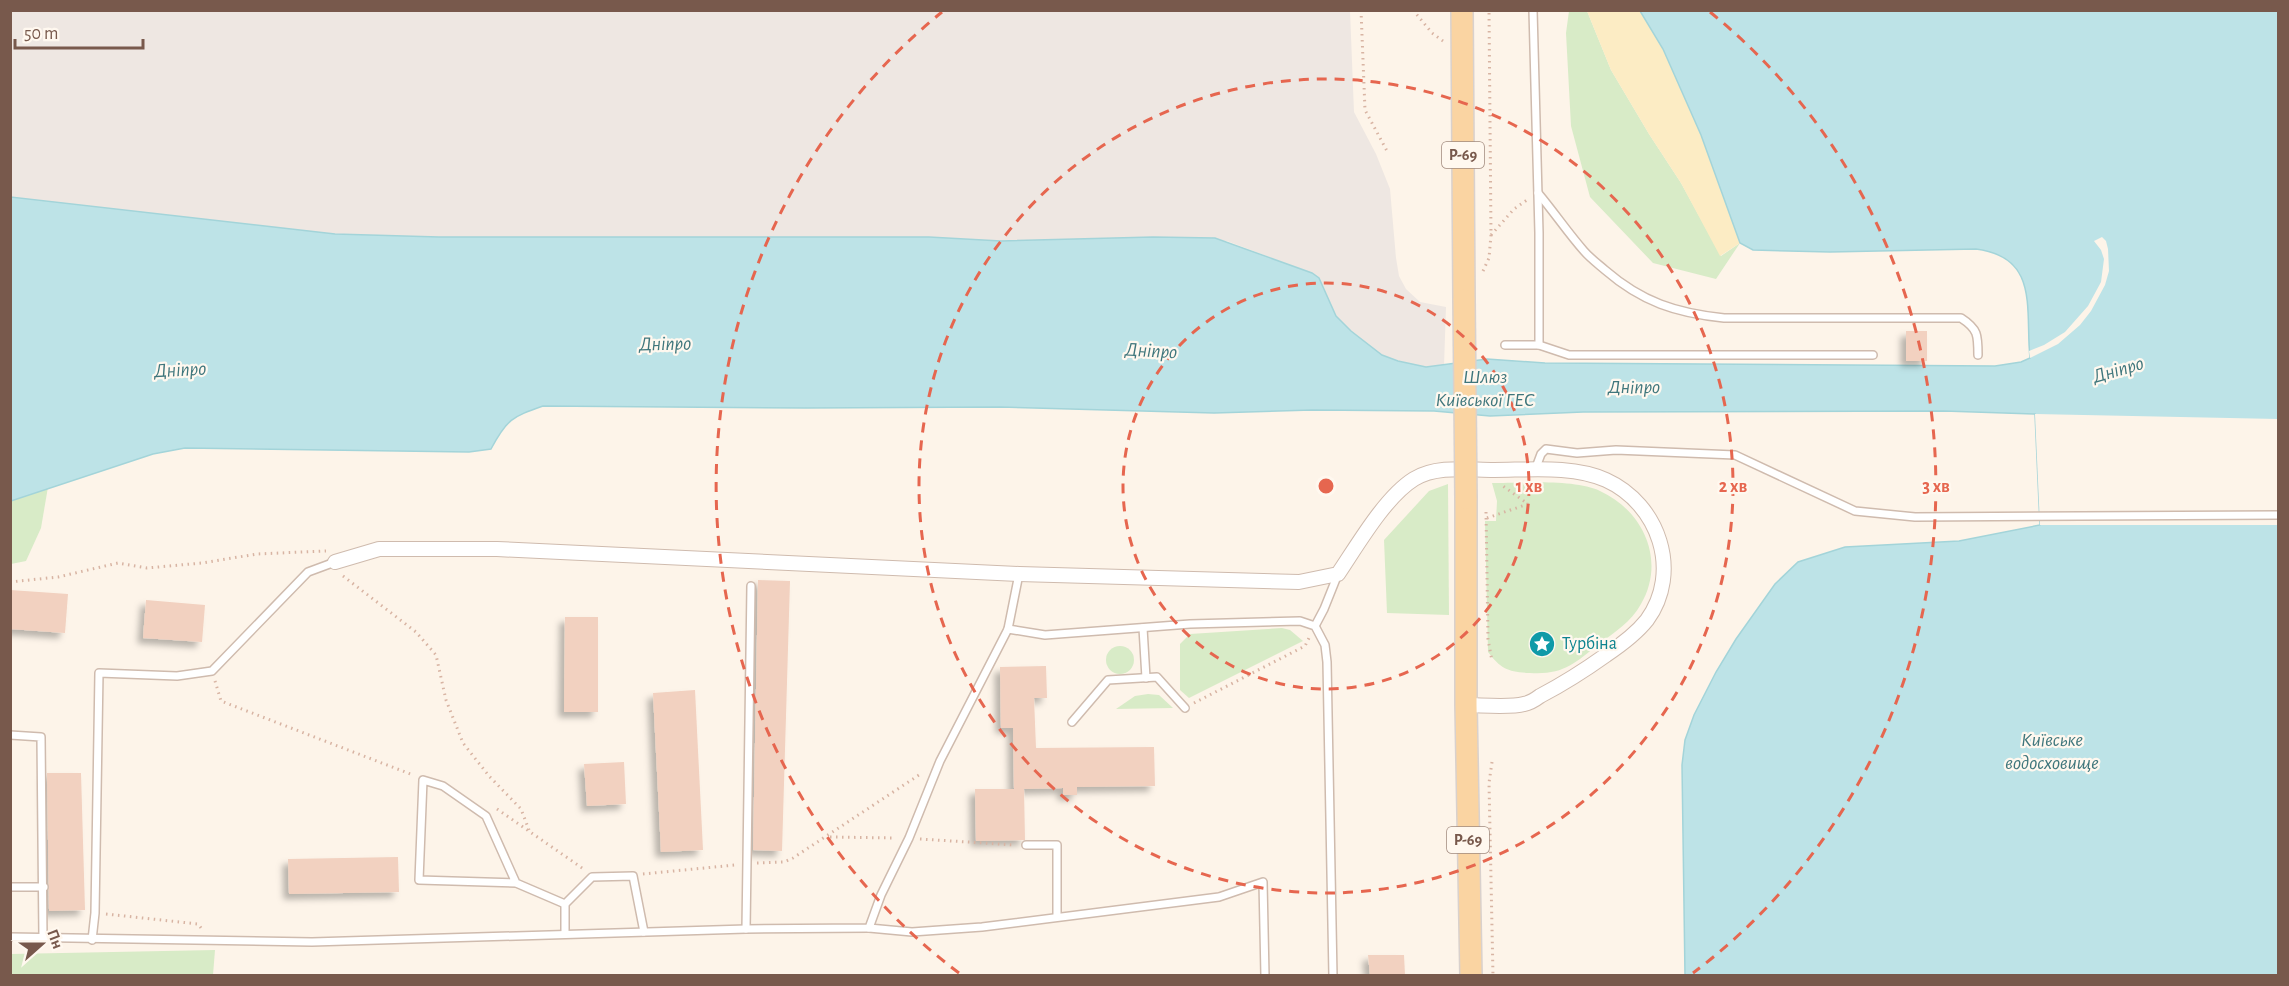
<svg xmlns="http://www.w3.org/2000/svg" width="2289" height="986" viewBox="0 0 2289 986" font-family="'Alegreya Sans',sans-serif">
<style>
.industrial{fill:#eee7e2}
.green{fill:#d8ebc7}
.sand{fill:#fcecc4}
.water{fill:#bde3e7;stroke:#a3d4d9;stroke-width:1.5}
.pier{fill:#fdf4e9}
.building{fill:#f2d1c0;filter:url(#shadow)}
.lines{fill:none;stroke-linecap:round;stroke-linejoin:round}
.service-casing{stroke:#cfbbae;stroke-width:10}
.minor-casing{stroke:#cfbbae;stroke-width:16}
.primary-casing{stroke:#d9d1cd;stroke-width:24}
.path{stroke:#d8b4a3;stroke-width:3;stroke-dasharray:1.5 4.5;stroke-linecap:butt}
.service{stroke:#fff;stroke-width:7}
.minor{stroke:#fff;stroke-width:14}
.primary{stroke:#fad4a2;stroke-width:21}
.primary-bridge-casing{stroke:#d9d1cd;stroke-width:24;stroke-linecap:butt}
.primary-bridge{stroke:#fad4a2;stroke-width:21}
.ring{fill:none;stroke:#e6664f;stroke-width:3;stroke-dasharray:10 8}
.labels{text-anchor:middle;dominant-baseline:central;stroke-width:4.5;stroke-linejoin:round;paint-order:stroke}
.shield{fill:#fff8ef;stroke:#a0897d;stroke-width:1.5}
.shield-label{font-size:16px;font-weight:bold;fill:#78594c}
.culture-label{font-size:18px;fill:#0d838f;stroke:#fff8ef;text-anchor:start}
.water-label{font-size:20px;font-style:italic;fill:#3f767c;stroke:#fff8ef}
.centre{fill:#e6664f;stroke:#fff8ef;stroke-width:3}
.ring-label{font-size:18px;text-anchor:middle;font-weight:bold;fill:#e6664f;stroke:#fff8ef;stroke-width:4.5;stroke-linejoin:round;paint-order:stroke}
</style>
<defs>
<filter id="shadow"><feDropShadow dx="-5.5" dy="5.5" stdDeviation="3" flood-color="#0004"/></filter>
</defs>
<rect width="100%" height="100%" fill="#fdf4e9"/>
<polygon class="industrial" points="10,11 1350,11 1354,112 1376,154 1390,189 1396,258 1399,276 1406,289 1420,302 1446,307 1444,366 1426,367 1398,361 1382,355 1351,331 1336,316 1323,286 1312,273 1227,241 1001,241 929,237 439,237 335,234 11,197"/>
<g class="green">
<polygon points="1569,11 1587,11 1611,70 1649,134 1681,183 1721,256 1740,243 1716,279 1653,263 1590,197 1571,126 1566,33"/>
<path d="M1492,483C1520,483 1575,479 1600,491C1644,511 1666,561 1641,604C1631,622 1615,632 1599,644C1574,664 1563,675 1530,673C1508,672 1501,669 1488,652L1485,521H1496L1497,501Z"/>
<polygon points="1448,484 1449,615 1387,613 1384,540 1429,491"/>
<polygon points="48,487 41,528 26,561 11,564 11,501"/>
<polygon points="1282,628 1290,630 1303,641 1189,698 1180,690 1180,644 1190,634"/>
<circle cx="1120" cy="660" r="14"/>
<polygon points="1148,694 1159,695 1173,708 1116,709 1135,696"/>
<polygon points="215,950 213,975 11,975 11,954"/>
</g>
<polygon class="sand" points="1587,11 1640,11 1663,48 1701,135 1740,243 1720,256 1681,183 1649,134 1611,70"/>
<path class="water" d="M1640,11H2278V975H1685L1682,765L1685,740L1694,715L1716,672L1736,639L1775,584L1798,562L1845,547L1959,541L2040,525L2035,414L1944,411L1583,412L1490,416L1434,411L1312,410L1214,413L1000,407L806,408L543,406C512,417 507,419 491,449L469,452L185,448L153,454L11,501V197L335,234L439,237H929L1001,241L1153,237L1215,238L1312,273L1319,278L1336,316L1351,331L1382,355L1398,361L1426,367L1487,359L1545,363L1995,366L2021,362L2030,358C2025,310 2040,257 1976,249L1830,252L1753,250L1740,243L1701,135L1663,49Z"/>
<g class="pier">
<polygon points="2102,237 2106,241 2108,249 2109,271 2105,285 2091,311 2080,325 2058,344 2030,358 2029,351 2044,345 2065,332 2088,306 2101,282 2104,259 2101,250 2094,241"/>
<polygon points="2035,414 2278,419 2278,525 2040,525"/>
</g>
<g class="building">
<rect x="1906" y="331" width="21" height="30"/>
<polygon points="758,580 790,581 782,851 753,850"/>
<polygon points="10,590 68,594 65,633 10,629"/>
<polygon points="146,600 205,605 202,642 143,638"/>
<polygon points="565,617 598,617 598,712 564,712"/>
<polygon points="1046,666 1047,698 1034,698 1036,748 1154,747 1155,786 1077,787 1077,795 1063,795 1063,788 1024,789 1025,840 976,841 975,789 1016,789 1014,789 1013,728 1001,728 1000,667"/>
<polygon points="695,690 703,850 661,852 653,693"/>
<polygon points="624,762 626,804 587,806 584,764"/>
<polygon points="47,773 81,773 85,910 49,911"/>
<polygon points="398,857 399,892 289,894 288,859"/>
<polygon points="1368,955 1404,955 1405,975 1370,975"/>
</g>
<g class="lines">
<g class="service-casing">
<g id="service">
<polyline points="1533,10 1539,233 1539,345"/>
<path d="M1538,193C1554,212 1568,233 1584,251C1590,258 1598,264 1605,270C1642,302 1676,313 1724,318H1961C1978,329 1978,335 1978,355"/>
<polyline points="1505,345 1539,345 1569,355 1873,355"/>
<polyline points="1535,470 1541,454 1546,449 1577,453 1616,450 1735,455 1855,511 1915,517 2278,515"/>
<polyline points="1315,626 1324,609 1338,574"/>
<polyline points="1143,628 1146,678"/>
<polyline points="1008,629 1045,635 1190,624 1300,621 1315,626 1325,645 1327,662 1333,976"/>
<polyline points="1072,722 1108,680 1157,677 1185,708"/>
<polyline points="10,735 41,737 43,938"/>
<polyline points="1026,845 1057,845 1057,916"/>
<polyline points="516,883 486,816 443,786 423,780 419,880 516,883 565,904"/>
<polyline points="10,887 44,887"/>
<polyline points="869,928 912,932 982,927 1219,897 1263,882 1265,976"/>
<polyline points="746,929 751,586"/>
<polyline points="565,934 565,904 592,877 633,876 644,932"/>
<polyline points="10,937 312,942 746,929 869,928 881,895 909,838 940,761 1008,629 1019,574"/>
<polyline points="92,940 95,913 99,673 177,676 212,671 308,572 335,562"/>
</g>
</g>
<g class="minor-casing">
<path id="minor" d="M335,562L379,549H497L1019,574L1299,582L1338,574C1357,546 1385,497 1414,479C1437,465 1468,470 1494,470C1528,470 1573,465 1606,480C1659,504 1682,572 1647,620C1635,635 1621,645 1606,655C1585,670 1563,684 1540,696C1536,699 1530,703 1524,704C1510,708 1481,705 1466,705"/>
</g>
<g class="primary-casing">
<g id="primary">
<polyline points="1462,10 1464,300"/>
<polyline points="1466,498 1466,705 1471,976"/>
</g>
</g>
<g class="path">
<polyline points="1361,10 1365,110 1387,151"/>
<polyline points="1413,10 1432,33 1443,41"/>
<polyline points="1491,235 1514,209 1527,200"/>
<polyline points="1483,271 1489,258 1491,235 1489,10"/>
<polyline points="1486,512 1488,639 1492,661"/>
<polyline points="1487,518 1528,504 1503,486"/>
<polyline points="343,576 416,632 436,655 446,700 463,743 489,776 521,809 529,830"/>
<polyline points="10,582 58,577 118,563 147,568 202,563 257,554 326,551"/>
<polyline points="215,681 221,701 413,775"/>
<polyline points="1194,703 1305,646 1309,638"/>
<polyline points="1492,762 1489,783 1493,976"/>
<polyline points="497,809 585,870"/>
<polyline points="830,837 895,838"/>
<polyline points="920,839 1015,845"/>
<polyline points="757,863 784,862 793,858 922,773"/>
<polyline points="643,874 735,865"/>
<polyline points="106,914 198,924 201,928"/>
</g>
<use href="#service" class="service"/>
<use href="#minor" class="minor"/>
<use href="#primary" class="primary"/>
<g class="primary-bridge-casing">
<polyline id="primary-bridge" points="1464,300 1466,498"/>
</g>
<use href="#primary-bridge" class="primary-bridge"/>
</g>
<g class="ring">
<circle cx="1326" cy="486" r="203"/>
<circle cx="1326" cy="486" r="407"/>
<path d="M959 973A610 610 0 0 1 942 12M1710 12A610 610 0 0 1 1693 973"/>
</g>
<defs>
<g id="sight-disc" transform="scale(1.35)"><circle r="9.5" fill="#0f9aa8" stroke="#fff8ef"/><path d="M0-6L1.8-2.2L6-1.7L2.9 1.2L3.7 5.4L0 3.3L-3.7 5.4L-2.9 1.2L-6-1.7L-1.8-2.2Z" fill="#fff"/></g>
</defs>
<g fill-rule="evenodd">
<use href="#sight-disc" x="1542" y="644"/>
</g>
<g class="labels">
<g class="shield">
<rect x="1442" y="142" width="42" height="26" rx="4.5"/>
<rect x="1447" y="827" width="42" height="26" rx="4.5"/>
</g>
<g class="shield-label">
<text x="1463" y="155">Р-69</text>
<text x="1468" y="840">Р-69</text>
</g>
<g class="culture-label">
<text x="1562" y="644">Турбіна</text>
</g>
<g class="water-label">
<text transform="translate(665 344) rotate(-1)">Дніпро</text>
<text transform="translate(1151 351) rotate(3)">Дніпро</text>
<text transform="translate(180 370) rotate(-3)">Дніпро</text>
<text transform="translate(2118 370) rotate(-16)">Дніпро</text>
<text x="1485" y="377">Шлюз<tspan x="1485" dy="23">Київської ГЕС</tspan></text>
<text x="1634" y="387">Дніпро</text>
<text x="2052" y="740">Київське<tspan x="2052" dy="23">водосховище</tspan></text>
</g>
</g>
<circle cx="1326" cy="486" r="9" class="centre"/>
<g class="ring-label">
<text x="1529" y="492">1 хв</text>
<text x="1733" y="492">2 хв</text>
<text x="1936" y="492">3 хв</text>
</g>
<rect width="2289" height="986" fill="none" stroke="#78594c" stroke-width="24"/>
<g transform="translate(42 944) rotate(69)" stroke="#fff8ef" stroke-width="4.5" paint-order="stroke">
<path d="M0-4.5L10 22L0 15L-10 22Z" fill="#78594c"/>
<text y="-9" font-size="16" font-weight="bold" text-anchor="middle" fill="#78594c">Пн</text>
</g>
<path d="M15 39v9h128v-9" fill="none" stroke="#78594c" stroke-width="3"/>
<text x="24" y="39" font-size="18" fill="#78594c" stroke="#fff8ef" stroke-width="4.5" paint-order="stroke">50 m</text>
</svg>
